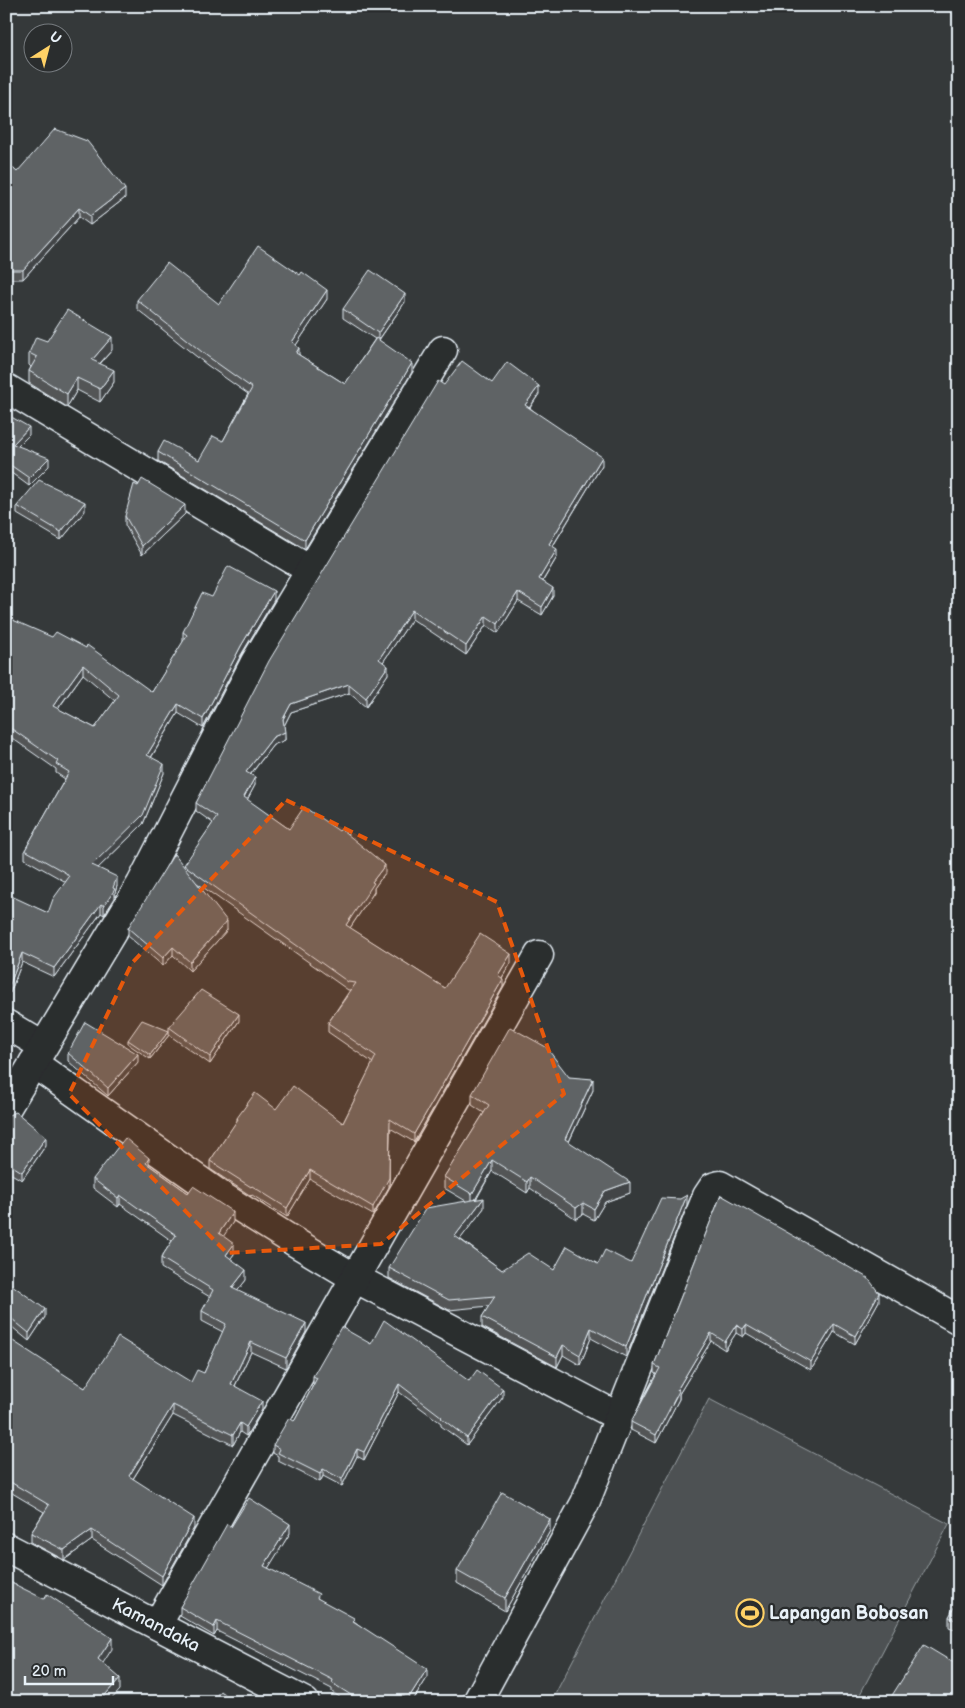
<svg xmlns="http://www.w3.org/2000/svg" width="965" height="1708" viewBox="0 0 965 1708" font-family="'Balsamiq Sans',sans-serif">
<style>
.green{fill:#4d5152;stroke:#9aa1a5}
.lines{fill:none;stroke-linecap:round;stroke-linejoin:round}
.minor-casing{stroke:#e8f1f8;stroke-width:31}
.minor{stroke:#2a2d2e;stroke-width:28}
.wall{fill:#525557;stroke:#e8f1f8;fill-rule:evenodd}
.shaded-wall{fill:#424547;stroke:#e8f1f8}
.building{fill:#5f6365;stroke:#e8f1f8;fill-rule:evenodd}
.marked{fill:#e8590c;fill-opacity:0.2;stroke:#e8590c;stroke-width:4;stroke-dasharray:10 6;stroke-linejoin:round}
.labels{text-anchor:middle;dominant-baseline:central;stroke-width:4.5;stroke-linejoin:round;paint-order:stroke}
.poi-label{font-size:18px;font-weight:bold;fill:#e8f1f8;stroke:#2a2d2e;text-anchor:start}
.street-label{font-size:18px;fill:#e8f1f8;stroke:#2a2d2e}
</style>
<rect width="100%" height="100%" fill="#35393a"/>
<filter id="ink" filterUnits="userSpaceOnUse"><feTurbulence type="fractalNoise" baseFrequency=".02" numOctaves="2"/><feDisplacementMap in="SourceGraphic" scale="10" xChannelSelector="R" yChannelSelector="G"/><feConvolveMatrix kernelMatrix="1 2 1 2 8 2 1 2 1" color-interpolation-filters="sRGB"/></filter>
<g filter="url(#ink)">
<polygon class="green" points="709,1399 949,1524 856,1702 551,1702"/>
<g class="lines">
<g class="minor-casing">
<g id="minor">
<polyline points="6,388 310,570"/>
<polyline points="6,1024 43,1046"/>
<polyline points="33,1063 220,1195 293,1241 355,1278 619,1417"/>
<polyline points="6,1109 141,884 255,662 443,350"/>
<path id="s1" d="M6,1547L305,1702"/>
<polyline points="157,1625 539,955"/>
<polyline points="477,1702 585,1503 707,1196 713,1187 720,1185 959,1320"/>
</g>
</g>
<use href="#minor" class="minor"/>
</g>
<g class="wall">
<polygon points="6,162 17,172 125,198 90,225 79,217 23,279 6,279"/>
<polygon points="327,299 296,345 299,355 345,384 375,339 343,318 343,309 405,302 379,340 412,372 305,549 158,461 158,452 199,460 223,441 248,394 207,365 137,309 137,300 219,304"/>
<polygon points="47,341 112,350 100,364 114,382 100,402 77,390 67,407 29,383 29,371 31,367 29,365 29,353"/>
<polygon points="492,383 539,394 530,408 602,465 553,546 557,557 543,581 553,596 542,615 518,601 498,633 486,625 466,655 412,619 383,662 388,674 366,707 349,693 291,712 284,726 285,740 273,745 251,774 255,785 247,800 289,829 385,873 374,888 374,892 350,928 445,988 511,963 502,978 503,987 414,1142 390,1128 389,1187 373,1215 310,1179 287,1217 252,1195 251,1196 210,1169 210,1161 237,1121 237,1118 276,1109 343,1123 373,1063 328,1032 328,1023 350,990 348,990 197,883 227,930 190,971 173,955 163,966 128,936 128,928 184,866 213,823 196,811 196,803 444,385"/>
<polygon points="6,414 29,435 18,446 49,466 29,486 6,469"/>
<polygon points="17,506 85,511 61,540 17,514"/>
<polygon points="185,514 142,555 125,525 125,516"/>
<path d="M212,597L274,600L241,655L203,728L178,713L151,758L164,773L143,824L98,868L117,886L115,893V898L104,915L101,913L54,977L22,962L10,993L6,991V895L48,913L66,882L25,859V850L65,779L56,773V769L6,734V617L152,692L183,642V632ZM83,674L115,701L95,728L58,709Z"/>
<polygon points="239,1021 210,1064 169,1035 150,1059 128,1044 128,1040 169,1031 169,1027"/>
<polygon points="68,1053 138,1062 108,1096 68,1061"/>
<polygon points="569,1077 593,1090 569,1142 630,1193 605,1202 594,1220 583,1214 576,1219 530,1188 527,1193 492,1171 476,1200 484,1208 460,1239 502,1270 554,1270 598,1264 631,1263 687,1205 626,1357 591,1338 580,1365 563,1355 557,1367 482,1327 482,1317 489,1306 449,1310 389,1278 389,1268 466,1201 444,1188 444,1177 484,1113 472,1105 472,1094"/>
<polygon points="6,1116 46,1145 22,1180 6,1171"/>
<polygon points="149,1165 188,1193 233,1222 223,1236 234,1254 230,1259 246,1280 237,1291 306,1332 286,1368 251,1352 235,1386 262,1410 246,1436 240,1432 233,1445 173,1415 133,1479 194,1528 162,1585 92,1540 64,1560 31,1542 31,1533 44,1512 7,1490 6,1350 85,1388 191,1382 204,1373 223,1332 202,1321 202,1311 210,1297 161,1268 161,1258 172,1241 120,1204 118,1207 93,1188 93,1179"/>
<polygon points="721,1195 879,1301 855,1344 834,1332 811,1370 746,1333 743,1337 736,1333 725,1350 711,1341 679,1394 679,1399 656,1443 631,1430 631,1422 656,1374 654,1373 654,1365"/>
<polygon points="6,1284 45,1317 29,1341 6,1322"/>
<polygon points="371,1344 469,1381 503,1397 467,1445 441,1426 441,1423 399,1392 364,1460 357,1456 342,1486 323,1476 320,1482 278,1461 278,1456 273,1453 273,1445 295,1420 314,1384 313,1384 313,1376"/>
<polygon points="231,1527 290,1533 268,1568 354,1621 427,1678 412,1702 347,1702 332,1692 332,1689 217,1631 214,1636 180,1616 180,1607"/>
<polygon points="550,1531 505,1611 457,1583 457,1571"/>
<polygon points="959,1598 959,1631 949,1627 949,1617"/>
<polygon points="891,1697 959,1702 891,1702"/>
</g>
<g class="shaded-wall">
<polygon points="9,82 9,90 6,93 6,84"/>
<polygon points="125,189 125,198 90,225 90,216"/>
<polygon points="79,208 79,217 23,279 23,270"/>
<polygon points="327,290 327,299 292,351 292,342"/>
<polygon points="405,294 405,302 378,341 378,333"/>
<polygon points="112,337 112,350 92,372 92,360"/>
<polygon points="299,348 299,357 296,353"/>
<polygon points="412,363 412,372 305,549 305,540"/>
<polygon points="114,370 114,382 100,402 100,389"/>
<polygon points="77,378 77,390 67,407 67,394"/>
<polygon points="539,386 539,394 525,414 525,405"/>
<polygon points="29,427 29,435 13,451 13,444"/>
<polygon points="602,457 602,465 549,552 549,544"/>
<polygon points="49,458 49,466 29,486 29,478"/>
<polygon points="85,502 85,511 61,540 61,532"/>
<polygon points="185,505 185,514 142,555 142,546"/>
<polygon points="557,549 557,557 539,587 539,579"/>
<polygon points="553,588 553,596 542,615 542,607"/>
<polygon points="274,591 274,600 241,655 203,728 203,719 241,646"/>
<polygon points="518,592 518,601 498,633 498,624"/>
<polygon points="412,610 412,619 379,668 379,659"/>
<polygon points="486,616 486,625 466,655 466,646"/>
<polygon points="83,665 83,674 53,715 53,706"/>
<polygon points="388,666 388,674 366,707 366,698"/>
<polygon points="349,684 349,693 291,712 283,728 283,719 291,704"/>
<polygon points="178,704 178,713 147,764 147,755"/>
<polygon points="285,732 285,740 273,745 246,780 246,772 273,737"/>
<polygon points="164,764 164,773 143,824 92,874 92,865"/>
<polygon points="255,777 255,785 244,806 244,797"/>
<polygon points="385,865 385,873 374,888 374,892 346,934 346,925 372,882"/>
<polygon points="117,877 117,886 115,893 115,898 104,915 104,906"/>
<polygon points="101,904 101,913 54,977 54,968"/>
<polygon points="227,921 227,930 190,971 190,962"/>
<polygon points="173,947 173,955 163,966 163,958"/>
<polygon points="22,953 22,962 10,993 10,984"/>
<polygon points="511,954 511,963 498,984 498,975"/>
<polygon points="503,979 503,987 414,1142 414,1134"/>
<polygon points="239,1014 239,1021 210,1064 210,1057"/>
<polygon points="169,1031 169,1035 150,1059 150,1055"/>
<polygon points="138,1054 138,1062 108,1096 108,1088"/>
<polygon points="593,1079 593,1090 565,1150 565,1139"/>
<polygon points="390,1128 389,1187 373,1215 373,1207"/>
<polygon points="46,1137 46,1145 22,1180 22,1172"/>
<polygon points="149,1158 149,1168 146,1163"/>
<polygon points="492,1160 492,1171 472,1205 472,1194"/>
<polygon points="310,1170 310,1179 287,1217 287,1208"/>
<polygon points="530,1177 530,1188 527,1193 527,1182"/>
<polygon points="630,1182 630,1193 605,1202 594,1220 594,1209 605,1191"/>
<polygon points="120,1195 120,1204 118,1207 118,1198"/>
<polygon points="687,1195 687,1205 626,1357 626,1347"/>
<polygon points="484,1198 484,1208 455,1246 455,1236"/>
<polygon points="583,1203 583,1214 576,1219 576,1208"/>
<polygon points="233,1212 233,1222 219,1243 219,1233"/>
<polygon points="234,1244 234,1254 226,1265 226,1255"/>
<polygon points="246,1270 246,1280 232,1298 232,1288"/>
<polygon points="879,1293 879,1301 855,1344 855,1336"/>
<polygon points="45,1309 45,1317 29,1341 29,1333"/>
<polygon points="306,1323 306,1332 286,1368 286,1358"/>
<polygon points="834,1324 834,1332 811,1370 811,1362"/>
<polygon points="736,1325 736,1333 725,1350 725,1342"/>
<polygon points="746,1325 746,1333 743,1337 743,1329"/>
<polygon points="591,1328 591,1338 580,1365 580,1355"/>
<polygon points="711,1333 711,1341 679,1394 679,1399 656,1443 656,1435 677,1390"/>
<polygon points="251,1342 251,1352 231,1394 231,1384"/>
<polygon points="563,1345 563,1355 557,1367 557,1357"/>
<polygon points="399,1384 399,1392 364,1460 364,1452"/>
<polygon points="503,1389 503,1397 467,1445 467,1438"/>
<polygon points="262,1401 262,1410 246,1436 246,1427"/>
<polygon points="173,1405 173,1415 129,1485 129,1476"/>
<polygon points="240,1423 240,1432 233,1445 233,1435"/>
<polygon points="357,1449 357,1456 342,1486 342,1479"/>
<polygon points="323,1469 323,1476 320,1482 320,1474"/>
<polygon points="7,1480 7,1490 6,1492 6,1482"/>
<polygon points="194,1518 194,1528 162,1585 162,1576"/>
<polygon points="550,1519 550,1531 505,1611 505,1598"/>
<polygon points="290,1524 290,1533 264,1575 264,1566"/>
<polygon points="92,1530 92,1540 64,1560 64,1550"/>
<polygon points="217,1621 217,1631 214,1636 214,1627"/>
<polygon points="112,1638 112,1649 98,1671 98,1659"/>
<polygon points="427,1669 427,1678 412,1702 408,1702 408,1699"/>
<polygon points="120,1678 120,1690 109,1702 99,1702"/>
<polygon points="403,1696 403,1702 399,1702"/>
</g>
<g class="building">
<polygon points="55,129 87,141 125,189 90,216 79,208 23,270 6,270 6,162 17,172"/>
<polygon points="258,246 300,275 302,272 327,290 292,342 299,348 296,353 345,384 376,338 412,363 305,540 158,452 164,441 199,460 213,436 223,441 252,388 207,356 137,300 167,263 219,304"/>
<polygon points="370,270 405,294 378,333 343,309"/>
<polygon points="67,310 112,337 92,360 114,370 100,389 77,378 67,394 29,371 37,357 29,353 36,337 47,341"/>
<polygon points="462,361 492,383 507,362 539,386 525,405 602,457 549,544 557,549 539,579 553,588 542,607 518,592 498,624 486,616 466,646 412,610 379,659 388,666 366,698 349,684 291,704 283,719 285,732 273,737 246,772 255,777 244,797 289,829 304,807 339,831 341,829 385,865 372,882 374,883 346,925 445,988 480,934 511,954 498,975 503,979 414,1134 390,1119 389,1178 373,1207 310,1170 287,1208 252,1186 251,1187 210,1161 238,1119 237,1118 255,1093 276,1109 293,1086 343,1123 376,1056 328,1023 356,983 348,982 184,865 217,817 196,803 269,661 438,381 444,385"/>
<polygon points="6,414 29,427 13,444 49,458 29,478 6,462"/>
<polygon points="142,479 185,505 142,546 125,516 134,484 138,486"/>
<polygon points="39,480 85,502 61,532 17,506"/>
<path d="M228,566L274,591L241,646L203,719L178,704L147,755L164,764L143,815L92,865L117,877L113,888L115,889L104,906L101,904L54,968L22,953L10,984L6,982V895L7,894L48,913L53,899L69,877L66,873L25,850L69,772L56,764L58,761L6,725V617L52,637L56,632L86,648L87,645L152,692L187,635L183,632L202,593L212,597ZM83,665L119,695L95,728L53,706Z"/>
<polygon points="174,854 227,921 190,962 173,947 163,958 128,928"/>
<polygon points="201,990 239,1014 210,1057 169,1027"/>
<polygon points="142,1020 169,1031 150,1055 128,1040"/>
<polygon points="85,1022 138,1054 108,1088 68,1053"/>
<polygon points="510,1027 546,1047 569,1077 593,1079 565,1139 630,1182 605,1191 594,1209 583,1203 576,1208 530,1177 527,1182 492,1160 472,1194 444,1177 489,1105 472,1094"/>
<polygon points="16,1112 46,1137 22,1172 6,1162 6,1116"/>
<polygon points="125,1138 149,1158 146,1163 188,1193 193,1186 233,1212 219,1233 234,1244 226,1255 246,1270 232,1288 306,1323 286,1358 251,1342 231,1384 262,1401 246,1427 240,1423 233,1435 173,1405 129,1476 194,1518 162,1576 92,1530 64,1550 31,1533 49,1505 7,1480 6,1482 6,1350 13,1341 85,1388 118,1337 191,1382 197,1370 204,1373 226,1324 202,1311 213,1290 161,1258 176,1235 120,1195 118,1198 93,1179"/>
<polygon points="687,1195 626,1347 591,1328 580,1355 563,1345 557,1357 482,1317 495,1296 449,1300 389,1268 426,1208 484,1198 455,1236 502,1270 528,1253 554,1270 567,1246 598,1264 605,1250 631,1263 661,1198 680,1199"/>
<polygon points="721,1195 868,1278 879,1293 855,1336 834,1324 811,1362 746,1325 743,1329 736,1325 725,1342 711,1333 677,1390 679,1391 656,1435 631,1422 660,1368 654,1365"/>
<polygon points="8,1282 45,1309 29,1333 6,1314 6,1284"/>
<polygon points="384,1320 469,1381 477,1370 503,1389 467,1438 441,1418 442,1417 399,1384 364,1452 357,1449 342,1479 323,1469 320,1474 278,1453 280,1449 273,1445 289,1418 294,1421 295,1420 317,1378 313,1376 341,1327 371,1344"/>
<polygon points="502,1492 550,1519 505,1598 457,1571"/>
<polygon points="249,1498 290,1524 264,1566 319,1594 317,1598 354,1618 353,1621 427,1669 408,1699 403,1696 399,1702 362,1702 332,1683 333,1680 217,1621 214,1627 180,1607 227,1524 231,1527"/>
<polygon points="6,1580 44,1599 47,1594 112,1638 98,1659 120,1678 99,1702 6,1702"/>
<polygon points="959,1598 959,1622 949,1617"/>
<polygon points="924,1645 959,1666 959,1702 898,1702 891,1697"/>
<polygon points="220,1691 234,1702 212,1702"/>
</g>
</g>
<path class="marked" d="M286,800L497,902L564,1094L381,1244L227,1253L69,1094L132,963Z"/>
<defs>
<g id="stadium-ring" transform="scale(1.4375)"><circle r="9.5" fill="#2a2d2e" stroke="#ffd166" stroke-width="1.5"/><path d="M0-5a6.5 5 0 1 0 0 10a6.5 5 0 1 0 0-10ZM-3.5-1.8h7v3.6h-7Z" fill="#ffd166"/></g>
</defs>
<g fill-rule="evenodd">
<use href="#stadium-ring" x="750" y="1613"/>
</g>
<g class="labels">
<g class="poi-label">
<text x="769" y="1613">Lapangan Bobosan</text>
</g>
<g class="street-label">
<text stroke="none"><textPath href="#s1" startOffset="169">Kamandaka</textPath></text>
</g>
</g>
<rect width="965" height="1708" fill="none" stroke="#2a2d2e" stroke-width="25"/>
<rect x="12" y="12" width="940" height="1683" fill="none" stroke="#e8f1f8" stroke-width="2" filter="url(#ink)"/>
<g transform="translate(48 48) rotate(36)"><circle r="24" fill="#2a2d2e" stroke="#767b7f"/>
<path d="M0-4L9 19L0 12L-9 19Z" fill="#ffd166"/>
<text y="-8" font-size="14" font-weight="bold" text-anchor="middle" fill="#e8f1f8">U</text>
</g>
<path d="M25 1676v8h88v-8" fill="none" stroke="#e8f1f8" stroke-width="2.5"/>
<text x="32" y="1676" font-size="15" fill="#e8f1f8" stroke="#2a2d2e" stroke-width="4" paint-order="stroke">20 m</text>
</svg>
